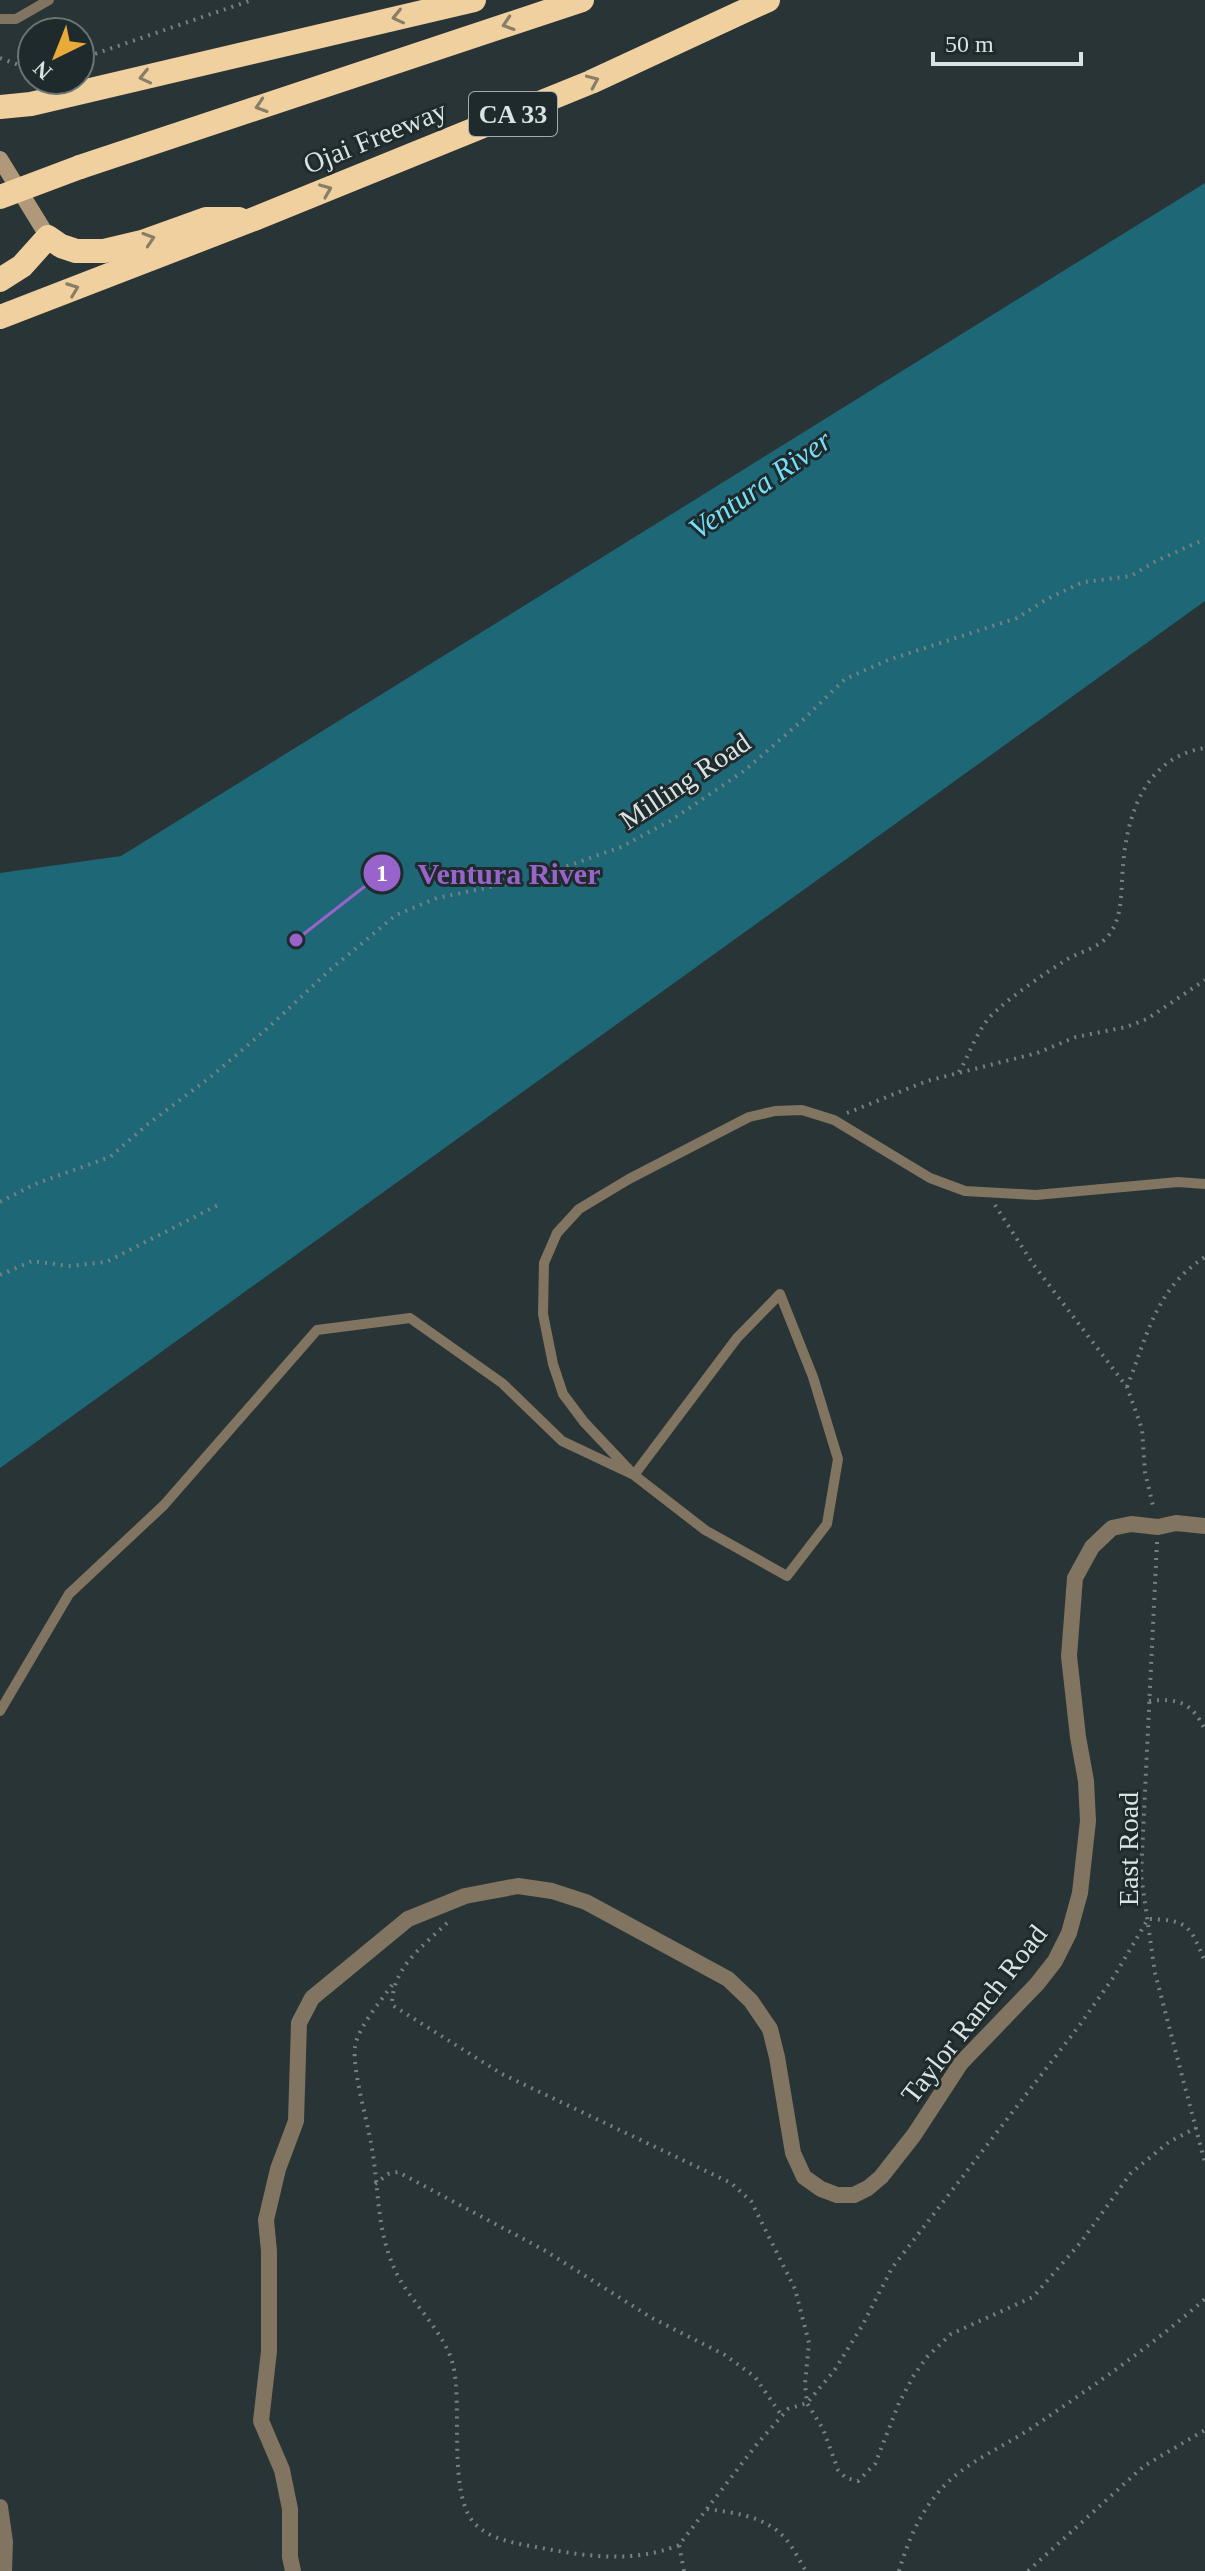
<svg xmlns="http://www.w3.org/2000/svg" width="1205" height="2571" viewBox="0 0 1205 2571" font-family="Georgia,serif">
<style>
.water{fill:#1d6776}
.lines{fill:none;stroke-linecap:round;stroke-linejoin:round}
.path{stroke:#778182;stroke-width:4;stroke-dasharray:2 6;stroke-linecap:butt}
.lane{stroke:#817461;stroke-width:10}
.street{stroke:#817461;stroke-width:16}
.secondary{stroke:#af997a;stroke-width:16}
.highway{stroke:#f1d09f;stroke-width:24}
.highway-bridge{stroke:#f1d09f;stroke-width:24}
.oneway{stroke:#887d66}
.labels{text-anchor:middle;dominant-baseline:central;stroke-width:6;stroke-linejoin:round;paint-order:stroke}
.shield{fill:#1f2a2c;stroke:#a3abac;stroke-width:2}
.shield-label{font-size:26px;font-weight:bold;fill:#dbe2e3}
.street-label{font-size:28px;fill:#dbe2e3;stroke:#1f2a2c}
.water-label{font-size:30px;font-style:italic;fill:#74dff7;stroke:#1f2a2c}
.leader{fill:none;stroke:#9863ca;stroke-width:3}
.callout-dot{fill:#9863ca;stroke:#1f2a2c;stroke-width:3}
.mark-label{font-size:24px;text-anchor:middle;font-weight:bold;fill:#fff}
.callout-label{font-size:30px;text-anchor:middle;font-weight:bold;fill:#9863ca;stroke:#1f2a2c;stroke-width:6;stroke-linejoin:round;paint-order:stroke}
</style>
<rect width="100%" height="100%" fill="#293436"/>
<polygon class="water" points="1205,183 1205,601 0,1468 0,873 121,856"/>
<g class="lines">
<g class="path">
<polyline points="0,58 32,70"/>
<polyline points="80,59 252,0"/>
<path d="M959,1072C971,1052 978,1026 997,1010C1016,993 1044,974 1066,960C1081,951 1101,948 1111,932C1123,914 1121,887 1123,866C1127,813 1146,757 1205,748"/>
<polyline points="847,1113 927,1081 1037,1053 1076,1037 1126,1027 1147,1019 1205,980"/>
<polyline points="0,1202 35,1184 110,1157 148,1124 213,1075 270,1026 331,969 396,915 437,898 534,878 621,847 670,821 744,771 805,718 845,679 888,660 1017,618 1047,599 1083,582 1131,576 1156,561 1205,539"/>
<polyline points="995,1205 1033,1264 1127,1387 1142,1429 1145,1472 1154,1510"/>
<polyline points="0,1275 32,1261 69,1266 106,1262 222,1203"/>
<path d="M1127,1387C1147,1336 1156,1288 1205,1257"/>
<polyline points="1157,1542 1141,1875 1155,1973 1205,2163"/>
<path d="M1149,1701C1178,1698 1192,1702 1205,1730"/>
<path d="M447,1923C422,1947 392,1968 392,2005L502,2074L731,2183L751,2201L795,2289L809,2343L805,2384L807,2403L823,2429L838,2470L846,2478L858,2481L875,2464L899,2403L914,2375L927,2357L951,2334L1033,2297L1081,2242L1131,2173L1169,2142L1196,2128"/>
<path d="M392,1985C381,2001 358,2027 355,2047C352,2068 367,2120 371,2143C380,2190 375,2233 399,2278C414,2305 446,2335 453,2365C463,2405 447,2495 475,2524C492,2540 514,2543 536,2547C584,2556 632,2564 679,2545"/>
<polyline points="375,2184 388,2174 398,2172 544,2250 652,2318 725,2355 755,2377 782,2416"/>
<path d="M707,2509C735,2513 765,2516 785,2538C793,2547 799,2560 806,2571"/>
<path d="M684,2571L679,2545L757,2444L788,2409L807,2403L834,2371L862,2326L892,2268L1079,2026L1115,1975L1148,1919C1188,1920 1190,1925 1205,1962"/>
<path d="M899,2571C906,2547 917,2519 933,2499C957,2466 994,2452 1027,2431C1089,2389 1149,2348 1205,2299"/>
<polyline points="1028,2571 1144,2466 1205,2430"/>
</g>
<g class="lane">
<polyline points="0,19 16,19 49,0"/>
<polyline points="0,1711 69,1594 164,1505 317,1330 410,1318 502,1383 562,1441 634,1475 705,1530 787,1576 827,1524 838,1459 813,1377 780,1294 737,1338 634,1475 584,1422 563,1394 553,1364 543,1314 544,1263 557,1233 579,1209 629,1179 749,1117 775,1111 802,1110 834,1120 930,1178 965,1191 1036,1195 1178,1182 1205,1184"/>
</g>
<g class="street">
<polyline points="0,2507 5,2542 4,2571"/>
<polyline points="293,2571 290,2557 290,2509 282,2470 261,2421 269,2351 269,2251 266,2220 278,2169 296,2121 299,2023 312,1998 408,1919 465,1896 518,1886 552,1891 586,1902 728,1979 751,2001 770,2029 777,2057 793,2153 804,2177 821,2189 837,2195 854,2195 868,2188 881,2177 914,2135 961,2063 1037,1984 1055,1961 1069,1933 1080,1893 1088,1821 1086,1781 1078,1737 1069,1656 1075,1578 1092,1547 1112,1528 1131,1524 1158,1527 1176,1523 1205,1526"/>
</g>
<polyline class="secondary" points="0,159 48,237"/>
<g class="highway">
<polyline points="0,107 31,104 474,0"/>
<polyline points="80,167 582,0"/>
<polyline points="0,280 22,266 48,237 61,246 76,251 104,251 142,242 206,219 239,219"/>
<polyline points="0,317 254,219 591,82 768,0"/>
</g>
<polyline class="highway-bridge" points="0,197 80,167"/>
</g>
<defs><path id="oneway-chevron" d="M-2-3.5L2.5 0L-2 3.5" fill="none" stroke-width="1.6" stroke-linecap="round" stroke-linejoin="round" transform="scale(2)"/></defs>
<g class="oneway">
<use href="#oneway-chevron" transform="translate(398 17) rotate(167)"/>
<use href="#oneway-chevron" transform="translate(508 24) rotate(162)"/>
<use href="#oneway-chevron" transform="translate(145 77) rotate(167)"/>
<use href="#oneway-chevron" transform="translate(593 81) rotate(-24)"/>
<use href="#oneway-chevron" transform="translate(261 106) rotate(162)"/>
<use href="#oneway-chevron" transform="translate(326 190) rotate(-22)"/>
<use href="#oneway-chevron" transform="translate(149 239) rotate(-18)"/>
<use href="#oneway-chevron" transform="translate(73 289) rotate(-21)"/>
</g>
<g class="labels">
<rect class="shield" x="469" y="92" width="88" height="44" rx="6"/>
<g class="shield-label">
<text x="513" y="114">CA 33</text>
</g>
<g class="street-label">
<text transform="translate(375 137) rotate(-22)">Ojai Freeway</text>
<text transform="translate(685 781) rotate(-34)">Milling Road</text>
<text transform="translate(1128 1849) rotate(-90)">East Road</text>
<text transform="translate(974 2014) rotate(-52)">Taylor Ranch Road</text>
</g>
<g class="water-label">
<text transform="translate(760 484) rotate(-35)">Ventura River</text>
</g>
</g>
<path class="leader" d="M296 940L382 873"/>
<g class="callout-dot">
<circle cx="296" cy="940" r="8"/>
<circle cx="382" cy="873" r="20"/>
</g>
<g class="mark-label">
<text x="382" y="881">1</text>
</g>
<g class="callout-label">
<text x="509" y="884">Ventura River</text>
</g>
<g transform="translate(56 56) rotate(223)"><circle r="38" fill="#1f2a2c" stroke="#6a7475" stroke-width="2"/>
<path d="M0-6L14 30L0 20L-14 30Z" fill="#eaaa39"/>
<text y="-12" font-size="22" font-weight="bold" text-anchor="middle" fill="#dbe2e3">N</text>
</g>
<path d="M933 52v12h148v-12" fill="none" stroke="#dbe2e3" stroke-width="4"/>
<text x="945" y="52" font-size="24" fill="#dbe2e3" stroke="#1f2a2c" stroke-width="6" paint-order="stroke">50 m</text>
</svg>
